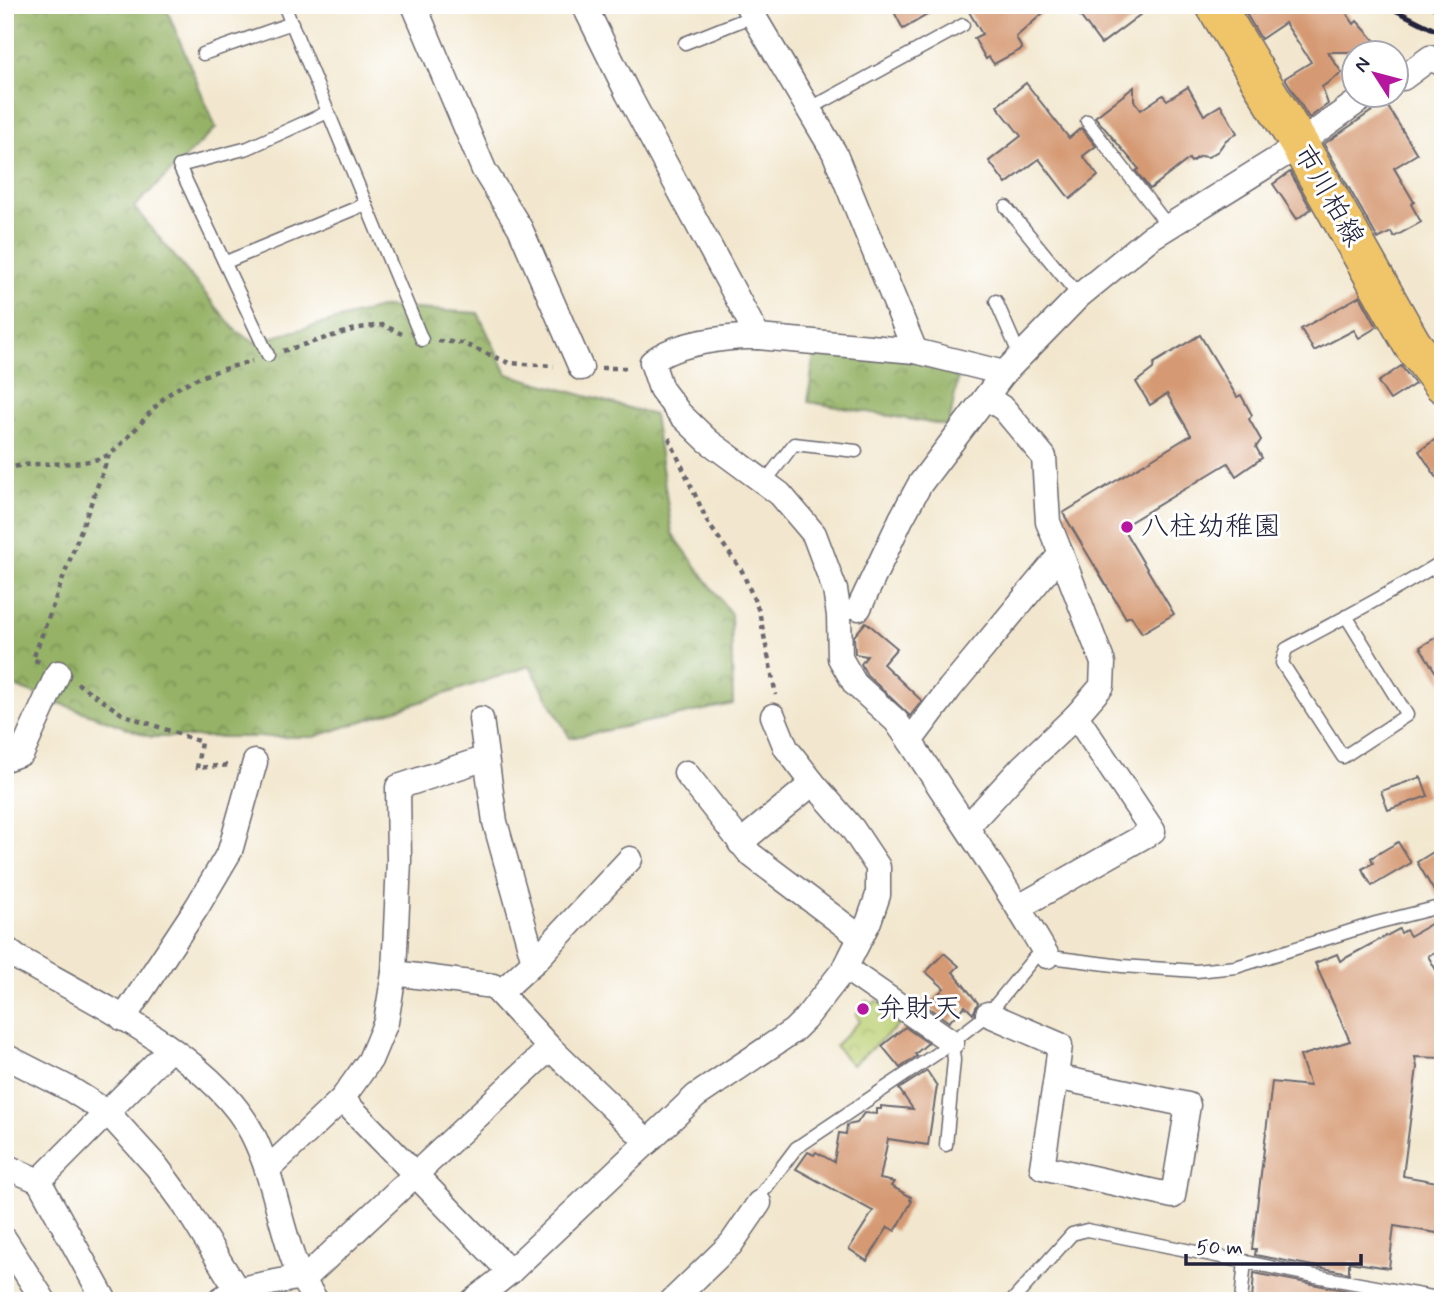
<svg xmlns="http://www.w3.org/2000/svg" width="1448" height="1306" viewBox="0 0 1448 1306" font-family="Mynerve,'Klee One',sans-serif">
<style>
.forest{fill:url(#forest-crowns);stroke:#5c6a50;stroke-width:2}
.park{fill:url(#park-crowns);stroke:#6f7958;stroke-width:2}
.building{fill:#d59a73}
.lines{fill:none;stroke-linecap:round;stroke-linejoin:round}
.lane-casing{stroke:#6b676e;stroke-width:15}
.street-casing{stroke:#6b676e;stroke-width:27}
.primary-casing{stroke:#6b676e;stroke-width:41}
.path{stroke:#6b676e;stroke-width:4.5;stroke-dasharray:5 5;stroke-linecap:butt}
.lane{stroke:#fff;stroke-width:12}
.street{stroke:#fff;stroke-width:24}
.primary{stroke:#f0c469;stroke-width:38}
.rail{stroke:#22223b;stroke-width:5}
.poi-dot{fill:#b5179e;stroke:#fff;stroke-width:2.5}
.labels{text-anchor:middle;dominant-baseline:central;stroke-width:6;stroke-linejoin:round;paint-order:stroke}
.street-label{font-size:28px;fill:#22223b;stroke:#fff}
.poi-label{font-size:28px;fill:#22223b;stroke:#fff;text-anchor:start}
</style>
<defs>
<pattern id="forest-crowns" width="20" height="18" patternUnits="userSpaceOnUse" patternTransform="scale(1.75)"><rect width="20" height="18" fill="#95b266"/><path d="M2 6a3 3 0 1 1 6 0M12 15a3 3 0 1 1 6 0" fill="none" stroke="#799055"/></pattern>
<pattern id="park-crowns" width="20" height="18" patternUnits="userSpaceOnUse" patternTransform="scale(1.75)"><rect width="20" height="18" fill="#bcd074"/><path d="M2 6a3 3 0 1 1 6 0M12 15a3 3 0 1 1 6 0" fill="none" stroke="#a1b265"/></pattern>
</defs>
<rect width="100%" height="100%" fill="#fff"/>
<filter id="ink" filterUnits="userSpaceOnUse"><feTurbulence type="fractalNoise" baseFrequency=".0143" numOctaves="2"/><feDisplacementMap in="SourceGraphic" scale="14" xChannelSelector="R" yChannelSelector="G"/><feConvolveMatrix kernelMatrix="1 2 1 2 8 2 1 2 1" color-interpolation-filters="sRGB"/></filter>
<filter id="wash" filterUnits="userSpaceOnUse"><feTurbulence type="fractalNoise" baseFrequency=".00686" numOctaves="4" result="noise"/><feDisplacementMap in="SourceGraphic" scale="28" xChannelSelector="R" yChannelSelector="G"/><feGaussianBlur stdDeviation="1.57" result="paint"/><feColorMatrix in="noise" values="0 0 0 0 0 0 0 0 0 0 0 0 0 0 0 0 0 1.4 0 .05"/><feComposite in="paint" operator="in"/></filter>
<g filter="url(#wash)">
<rect width="100%" height="100%" fill="#f2e7ce"/>
<g class="forest">
<polygon points="5,5 165,5 216,128 134,207 236,331 254,342 384,307 478,313 507,374 654,415 672,533 731,614 733,704 570,738 530,666 314,737 151,737 5,683"/>
<polygon points="815,346 928,363 958,378 949,426 808,402"/>
</g>
<polygon class="park" points="866,1000 873,1004 877,1000 905,1020 852,1065 835,1046 860,1021 856,1015"/>
<g id="blocks">
<g class="building">
<polygon points="907,5 944,5 903,29 894,12"/>
<polygon points="965,5 1052,5 1016,37 1022,49 994,64 989,57 986,59 974,38 982,34"/>
<polygon points="1072,5 1153,5 1101,44"/>
<polygon points="1241,5 1341,5 1354,24 1357,21 1385,52 1328,52 1342,73 1322,87 1328,104 1309,118 1285,78 1311,62 1285,23 1261,39"/>
<polygon points="1026,83 1069,138 1081,128 1096,146 1083,156 1098,176 1070,199 1039,159 1006,184 989,161 1021,136 997,106"/>
<polygon points="1134,87 1134,101 1141,110 1163,95 1167,100 1188,87 1204,115 1221,105 1237,133 1226,140 1218,151 1208,157 1200,156 1191,162 1189,159 1150,189 1136,171 1139,169 1095,117"/>
<polygon points="1385,102 1417,154 1394,168 1414,202 1411,204 1421,222 1394,237 1391,232 1378,239 1324,144"/>
<polygon points="1290,172 1311,209 1297,219 1273,184"/>
<polygon points="1360,296 1377,327 1359,338 1354,330 1314,351 1301,329"/>
<polygon points="1200,335 1237,397 1241,395 1252,415 1249,419 1261,440 1256,447 1262,458 1236,476 1228,463 1122,527 1174,614 1142,633 1131,616 1126,618 1063,513 1191,435 1167,394 1150,405 1136,382 1153,369 1154,363"/>
<polygon points="1401,366 1415,384 1390,400 1378,382"/>
<polygon points="1443,434 1443,487 1419,451"/>
<polygon points="866,622 897,648 883,664 922,701 910,716 867,675 861,664 867,656 855,654 854,636"/>
<polygon points="1443,633 1443,684 1420,647"/>
<polygon points="1421,777 1428,796 1388,810 1381,791"/>
<polygon points="1398,842 1411,863 1372,886 1362,869 1373,863 1371,858"/>
<polygon points="1443,846 1443,897 1438,898 1417,862"/>
<polygon points="1443,917 1443,947 1428,956 1443,982 1443,1058 1415,1057 1417,1067 1403,1176 1443,1183 1443,1234 1394,1226 1389,1268 1349,1262 1349,1273 1255,1255 1256,1249 1252,1249 1272,1082 1310,1086 1300,1056 1350,1041 1315,963 1337,954 1340,961 1399,929 1401,933 1406,930 1410,936"/>
<polygon points="944,953 959,966 953,972 978,1003 973,1014 965,1006 949,1022 926,1006 944,988 926,972"/>
<polygon points="905,1027 928,1043 915,1054 917,1056 900,1068 882,1046"/>
<polygon points="927,1071 937,1086 928,1145 888,1139 880,1179 894,1182 891,1186 911,1197 910,1200 912,1201 899,1225 895,1231 888,1227 867,1261 849,1249 873,1211 796,1169 808,1152 814,1155 816,1152 834,1162 839,1133 846,1134 847,1125 857,1123 864,1113 877,1114 877,1109 881,1109 881,1106 913,1109 899,1089"/>
<polygon points="1254,1273 1349,1291 1349,1301 1252,1301"/>
</g>
</g>
</g>
<g filter="url(#ink)">
<use href="#blocks" fill-opacity="0" stroke="#6b676e" stroke-width="2"/>
<g class="lines">
<g class="lane-casing">
<g id="lane">
<polyline points="284,5 422,340"/>
<polyline points="685,43 753,16"/>
<polyline points="203,54 292,23"/>
<polyline points="807,108 826,100 963,25"/>
<polyline points="1087,121 1168,226"/>
<polyline points="1006,207 1079,296"/>
<polyline points="226,262 366,204"/>
<polyline points="996,301 1020,356"/>
<polyline points="268,355 179,166 248,148 328,112"/>
<polyline points="764,483 794,444 856,451"/>
<path d="M1346,616L1407,715L1343,757L1282,663L1286,649C1339,620 1392,593 1443,561"/>
<polyline points="946,1145 954,1060 952,1042"/>
<polyline points="759,1203 762,1193 796,1148 936,1054 988,1014 1034,958 1043,956 1122,966 1196,971 1236,967 1376,923 1443,906"/>
<polyline points="1012,1301 1072,1234 1087,1230 1310,1275 1443,1299"/>
<polyline points="1241,1301 1245,1261"/>
</g>
</g>
<g class="street-casing">
<g id="street">
<polyline points="414,5 484,170 520,228 581,368"/>
<polyline points="584,5 628,94 758,337"/>
<polyline points="747,5 834,152 915,351"/>
<polyline points="1396,78 1403,78 1430,58 1443,64"/>
<polyline points="986,397 1004,409 1044,457 1048,522 1061,554"/>
<polyline points="859,608 901,519 920,484 1004,373"/>
<polyline points="481,719 495,822 534,962"/>
<path d="M910,741L896,721L855,684L840,658L839,615L835,590L814,534L780,494L708,441L680,414L661,389L652,362C674,343 729,336 758,337L915,351L1004,373L1079,296L1150,238L1282,156L1368,94"/>
<polyline points="486,758 398,787 399,861 394,973 386,1022 370,1060 342,1099 510,1272"/>
<polyline points="5,759 22,753 58,673"/>
<polyline points="686,773 750,854 860,937"/>
<path d="M968,826L1022,767L1076,716L1102,686L1103,663L1061,554L950,688L910,741C956,813 1005,882 1047,956"/>
<polyline points="740,843 813,783"/>
<polyline points="1019,907 1153,831 1076,716"/>
<path d="M5,948L16,957C89,999 213,1057 252,1133C274,1176 279,1224 297,1269C302,1280 310,1291 316,1301"/>
<polyline points="845,968 952,1042"/>
<polyline points="394,973 493,986 550,1048 648,1142"/>
<polyline points="500,993 537,959 630,859"/>
<polyline points="988,1014 1060,1045 1056,1077 1188,1105 1173,1196 1042,1167 1056,1077"/>
<polyline points="123,1019 197,907 230,851 255,762"/>
<polyline points="5,1056 70,1089 108,1113 157,1167 182,1201 244,1301"/>
<polyline points="5,1166 39,1181"/>
<polyline points="268,1169 342,1099"/>
<polyline points="5,1240 44,1301"/>
<polyline points="303,1280 550,1048"/>
<polyline points="105,1301 39,1181 170,1049"/>
<polyline points="218,1301 235,1290 301,1277"/>
<polyline points="473,1301 510,1272 696,1096 793,1031 805,1019 845,968 869,921 878,895 878,867 852,828 813,783 786,748 773,716"/>
<polyline points="672,1301 731,1244 759,1203"/>
</g>
</g>
<g class="primary-casing">
<polyline id="primary" points="1215,5 1299,144 1412,344 1443,384"/>
</g>
<g class="path">
<polyline points="438,341 462,343 509,363 554,366"/>
<polyline points="283,351 359,328 383,325 402,334"/>
<polyline points="601,368 631,368"/>
<polyline points="669,438 708,523 742,571 759,611 776,695"/>
<path d="M5,469C37,459 75,469 106,456C120,450 150,411 163,399C188,377 221,370 252,361"/>
<polyline points="39,662 33,659 109,455"/>
<polyline points="77,683 122,714 201,742 197,768 229,765"/>
</g>
<use href="#lane" class="lane"/>
<use href="#street" class="street"/>
<use href="#primary" class="primary"/>
<g class="rail">
<polyline points="1385,5 1443,34"/>
<polyline points="1428,5 1443,12"/>
</g>
</g>
</g>
<g class="poi-dot">
<circle cx="1127" cy="527" r="7"/>
<circle cx="863" cy="1009" r="7"/>
</g>
<g class="labels">
<g class="street-label">
<text transform="translate(1328 196) rotate(60)">市川柏線</text>
</g>
<g class="poi-label">
<text x="1141" y="527">八柱幼稚園</text>
<text x="877" y="1009">弁財天</text>
</g>
</g>
<rect width="1448" height="1306" fill="none" stroke="#fff" stroke-width="28"/>
<g transform="translate(1375 74) rotate(306)"><circle r="33" fill="#ffffff" stroke="#a7a7b1" stroke-width="2"/>
<path d="M0-5L12 26L0 18L-12 26Z" fill="#b5179e"/>
<text y="-10" font-size="19" font-weight="bold" text-anchor="middle" fill="#22223b">N</text>
</g>
<path d="M1186 1254v10h175v-10" fill="none" stroke="#22223b" stroke-width="3.5"/>
<text x="1196" y="1254" font-size="21" fill="#22223b" stroke="#ffffff" stroke-width="5" paint-order="stroke">50 m</text>
</svg>
